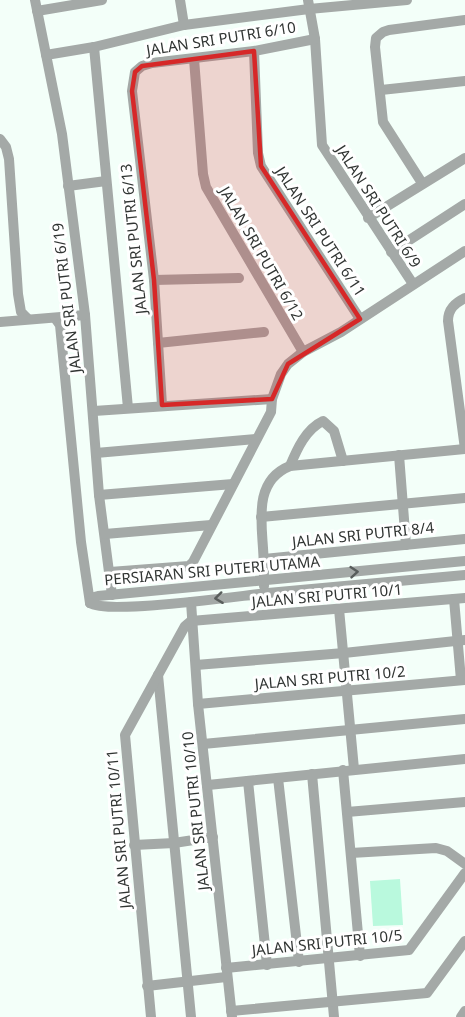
<svg xmlns="http://www.w3.org/2000/svg" width="465" height="1017" viewBox="0 0 465 1017" font-family="'Noto Sans',sans-serif">
<style>
.green{fill:#b9f9dd}
.lines{fill:none;stroke-linecap:round;stroke-linejoin:round}
.minor{stroke:#a4a9a7;stroke-width:10}
.oneway{stroke:#595e5c}
.marked{fill:#d62828;fill-opacity:0.2;stroke:#d62828;stroke-width:4.5;stroke-linejoin:round}
.labels{text-anchor:middle;dominant-baseline:central;stroke-width:6;stroke-linejoin:round;paint-order:stroke}
.street-label{font-size:15px;fill:#313533;stroke:#fff}
</style>
<rect width="100%" height="100%" fill="#f3fff9"/>
<polygon class="green" points="400,879 403,925 373,926 370,881"/>
<g class="lines">
<g class="minor">
<polyline points="35,0 62,134 85,315 99,495 112,595"/>
<polyline points="180,0 184,25"/>
<polyline points="308,0 315,39 322,145 413,284"/>
<polyline points="37,11 102,0"/>
<polyline points="94,47 128,408"/>
<polyline points="254,51 258,153 261,166 360,319"/>
<polyline points="46,55 94,47 184,25 309,9 407,0"/>
<polyline points="194,59 203,174 206,187 303,352"/>
<polyline points="381,90 465,81"/>
<polyline points="0,139 6,147 9,159 18,294 21,312 28,319"/>
<polyline points="422,183 383,122 375,47 376,38 383,32 389,30 465,20"/>
<polyline points="68,186 106,181"/>
<polyline points="368,218 465,158"/>
<polyline points="391,252 465,204"/>
<polyline points="154,280 239,278"/>
<polyline points="55,318 60,325 81,542 90,603"/>
<polyline points="0,322 85,315"/>
<polyline points="158,343 264,332"/>
<polyline points="162,405 154,280 132,91 135,72 142,66 152,63 254,51 315,39"/>
<polyline points="94,411 272,399"/>
<path d="M465,449L448,321C448,309 455,303 465,298"/>
<polyline points="96,453 256,439"/>
<polyline points="399,455 406,545"/>
<path d="M290,466C297,449 306,429 323,421L334,431L343,461"/>
<polyline points="99,495 233,484"/>
<polyline points="261,517 465,498"/>
<polyline points="105,534 211,525"/>
<polyline points="264,559 465,539"/>
<polyline points="110,572 189,566 193,562 271,412 272,399 281,374 288,364 303,352 341,332 465,251"/>
<path d="M264,586C264,574 264,561 263,548C261,518 255,480 290,466L465,449"/>
<polyline points="454,599 461,680"/>
<polyline points="191,602 198,704 232,1017"/>
<polyline points="90,603 94,597 98,596 465,561"/>
<path d="M90,603C108,615 238,596 268,593C333,587 399,581 465,575"/>
<polyline points="339,609 354,769"/>
<polyline points="196,665 344,653 465,640"/>
<polyline points="158,675 191,1017"/>
<polyline points="198,704 465,680"/>
<polyline points="203,744 465,719"/>
<polyline points="343,770 360,956"/>
<polyline points="312,774 334,1017"/>
<polyline points="278,778 299,962"/>
<polyline points="248,781 267,965"/>
<polyline points="208,785 465,759"/>
<polyline points="347,812 465,802"/>
<polyline points="134,845 174,843 213,837"/>
<polyline points="351,853 436,848 447,851 465,864"/>
<polyline points="226,968 409,950 465,873"/>
<polyline points="147,986 226,977"/>
<polyline points="231,1011 427,993 465,941"/>
<polyline points="151,1017 125,735 185,626 191,621 465,598"/>
<polyline points="461,1017 465,1011"/>
</g>
</g>
<defs><path id="oneway-chevron" d="M-2-3.5L2.5 0L-2 3.5" fill="none" stroke-width="1.6" stroke-linecap="round" stroke-linejoin="round" transform="scale(1.5)"/></defs>
<g class="oneway">
<use href="#oneway-chevron" transform="translate(354 572) rotate(-5)"/>
<use href="#oneway-chevron" transform="translate(219 598) rotate(173)"/>
</g>
<path class="marked" d="M254,51L261,166L360,319L288,364L272,399L162,405L154,280L132,91L135,72L142,66Z"/>
<g class="labels">
<g class="street-label">
<text transform="translate(221 38) rotate(-9)">JALAN SRI PUTRI 6/10</text>
<text transform="translate(379 206) rotate(57)">JALAN SRI PUTRI 6/9</text>
<text transform="translate(321 231) rotate(57)">JALAN SRI PUTRI 6/11</text>
<text transform="translate(133 239) rotate(-96)">JALAN SRI PUTRI 6/13</text>
<text transform="translate(262 253) rotate(60)">JALAN SRI PUTRI 6/12</text>
<text transform="translate(66 298) rotate(-97)">JALAN SRI PUTRI 6/19</text>
<text transform="translate(363 534) rotate(-6)">JALAN SRI PUTRI 8/4</text>
<text transform="translate(212 570) rotate(-5)">PERSIARAN SRI PUTERI UTAMA</text>
<text transform="translate(327 595) rotate(-5)">JALAN SRI PUTRI 10/1</text>
<text transform="translate(330 677) rotate(-5)">JALAN SRI PUTRI 10/2</text>
<text transform="translate(195 811) rotate(-96)">JALAN SRI PUTRI 10/10</text>
<text transform="translate(118 829) rotate(-95)">JALAN SRI PUTRI 10/11</text>
<text transform="translate(327 942) rotate(-6)">JALAN SRI PUTRI 10/5</text>
</g>
</g>
</svg>
